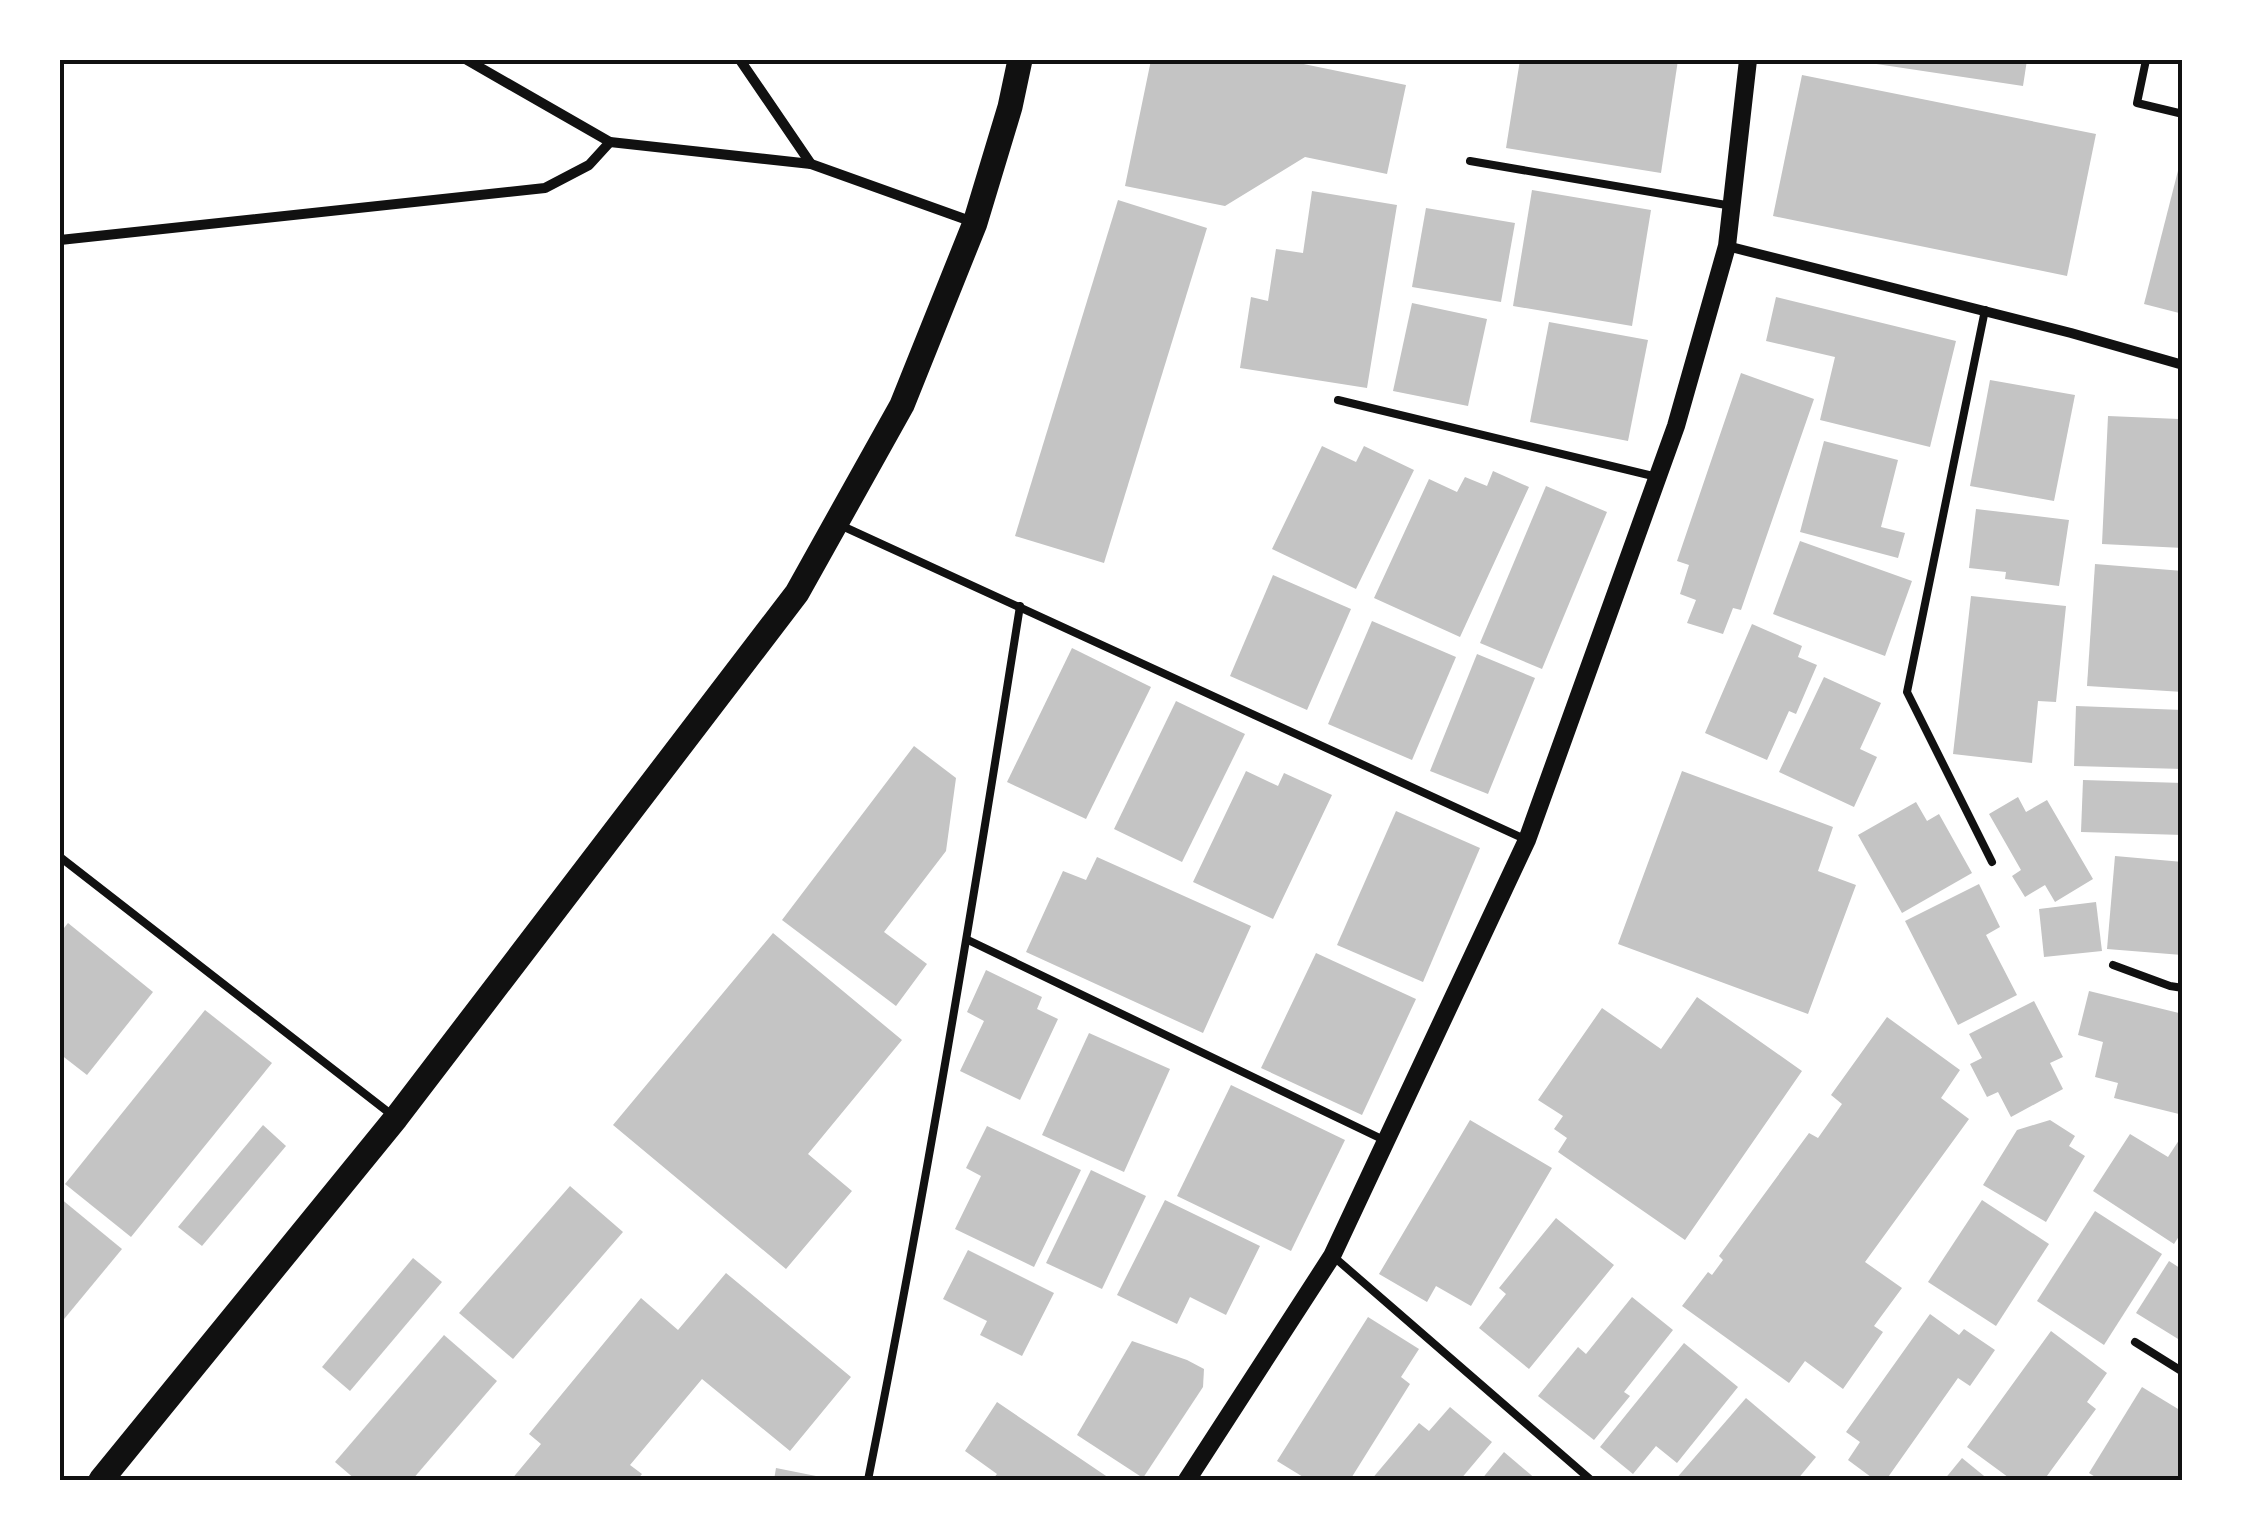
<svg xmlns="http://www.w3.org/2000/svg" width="2243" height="1540" viewBox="0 0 2243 1540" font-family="Rubik,sans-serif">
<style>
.building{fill:#c4c4c4}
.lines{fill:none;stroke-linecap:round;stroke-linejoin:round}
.service{stroke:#111;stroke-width:8}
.minor{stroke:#111;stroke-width:10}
.tertiary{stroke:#111;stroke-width:18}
.primary{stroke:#111;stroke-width:25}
.neatline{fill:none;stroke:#111;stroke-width:4}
</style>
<rect width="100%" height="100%" fill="#fff"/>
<g class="building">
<polygon points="1151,60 1284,60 1406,85 1387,174 1305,157 1225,206 1125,186"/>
<polygon points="1520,60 1678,60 1661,173 1506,148"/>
<polygon points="1864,60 2027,60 2023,86 1863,62"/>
<polygon points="1802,75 2096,134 2067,276 1773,216"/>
<polygon points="2182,155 2183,155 2183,314 2144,304"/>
<polygon points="1532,190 1651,210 1632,326 1513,306"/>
<polygon points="1312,191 1397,205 1367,388 1240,368 1251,297 1268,301 1276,249 1303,253"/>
<polygon points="1118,200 1207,228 1104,563 1015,536"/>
<polygon points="1426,208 1515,223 1501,302 1412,287"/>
<polygon points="1776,297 1956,341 1930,447 1820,420 1835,357 1766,341"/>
<polygon points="1412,303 1487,319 1468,406 1393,391"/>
<polygon points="1549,322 1648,340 1628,441 1530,422"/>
<polygon points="1741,373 1814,399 1741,610 1733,608 1723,634 1687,623 1696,600 1680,594 1689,565 1677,561"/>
<polygon points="1990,380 2075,395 2054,501 1970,486"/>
<polygon points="2108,416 2179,419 2179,433 2183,434 2183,548 2102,544"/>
<polygon points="1824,441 1898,460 1881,527 1905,533 1898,558 1800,532"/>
<polygon points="1322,446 1356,462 1364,446 1414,470 1356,589 1272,549"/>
<polygon points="1493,471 1529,487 1460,637 1374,598 1429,479 1457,492 1465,477 1487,486"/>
<polygon points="1546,486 1607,512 1542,669 1480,643"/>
<polygon points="1976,509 2069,520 2059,586 2005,579 2006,572 1969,568"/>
<polygon points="1800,541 1912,581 1885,656 1773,614"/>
<polygon points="2095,564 2183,571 2183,692 2087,686"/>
<polygon points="1273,575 1351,609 1307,710 1230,676"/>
<polygon points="1971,596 2066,606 2056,702 2038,701 2032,763 1953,754"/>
<polygon points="1372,621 1456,657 1412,760 1328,724"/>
<polygon points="1752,624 1802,646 1798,657 1817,665 1796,714 1789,711 1767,760 1705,733"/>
<polygon points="1072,648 1151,687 1086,819 1007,782"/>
<polygon points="1477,654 1535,678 1488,794 1430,771"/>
<polygon points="1824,677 1881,703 1860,749 1877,757 1854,807 1779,772"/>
<polygon points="1176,701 1245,734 1182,862 1114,829"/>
<polygon points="2076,706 2183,710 2183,769 2074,766"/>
<polygon points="914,746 956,778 946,851 884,932 927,964 896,1006 782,920"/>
<polygon points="1246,771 1278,786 1284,773 1332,795 1273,919 1193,882"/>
<polygon points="1682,771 1833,827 1818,871 1856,885 1808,1014 1618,944"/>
<polygon points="2083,780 2183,783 2183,835 2081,832"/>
<polygon points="2018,797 2026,812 2047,800 2093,879 2055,902 2045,885 2025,897 2012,876 2021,870 1989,814"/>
<polygon points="1916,802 1927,821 1939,814 1972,873 1902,913 1858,835"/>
<polygon points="1396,811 1480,848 1423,982 1337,945"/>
<polygon points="2115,856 2183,862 2182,955 2107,949"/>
<polygon points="1097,857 1251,926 1203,1033 1026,952 1063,871 1086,880"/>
<polygon points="1979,884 2000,927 1986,935 2017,995 1958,1025 1905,921"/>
<polygon points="2096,902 2102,951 2044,957 2039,909"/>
<polygon points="68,923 153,992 87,1075 60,1054 60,933"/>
<polygon points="773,933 902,1040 808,1154 852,1191 786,1269 613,1125"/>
<polygon points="1316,953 1416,999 1362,1115 1261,1068"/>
<polygon points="986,970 1042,997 1037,1009 1058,1019 1020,1100 960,1071 984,1021 967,1012"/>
<polygon points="2089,991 2183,1014 2183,1115 2114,1098 2118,1083 2095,1077 2103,1042 2078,1035"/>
<polygon points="1697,997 1802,1071 1685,1240 1558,1152 1567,1138 1554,1129 1563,1116 1538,1100 1602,1008 1661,1049"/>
<polygon points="2034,1001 2063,1057 2050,1063 2063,1089 2011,1117 1998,1092 1987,1097 1970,1064 1982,1058 1969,1034"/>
<polygon points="205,1010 272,1063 131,1237 65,1184"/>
<polygon points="1887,1017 1960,1070 1941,1098 1969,1119 1865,1262 1902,1288 1874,1326 1883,1332 1843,1389 1805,1361 1789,1383 1682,1306 1708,1272 1712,1275 1723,1260 1719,1256 1809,1133 1818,1138 1842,1104 1831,1095"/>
<polygon points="1089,1033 1170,1069 1124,1172 1042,1135"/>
<polygon points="1231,1085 1345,1140 1291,1251 1177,1196"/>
<polygon points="1470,1120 1552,1168 1471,1306 1436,1286 1427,1302 1379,1274"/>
<polygon points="2050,1120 2075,1136 2069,1146 2085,1156 2046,1222 1983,1185 2017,1130"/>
<polygon points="263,1125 286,1146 202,1246 178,1227"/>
<polygon points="987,1126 1081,1170 1034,1267 955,1229 981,1176 966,1168"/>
<polygon points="2130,1134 2168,1157 2183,1134 2183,1230 2174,1244 2093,1191"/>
<polygon points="1091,1170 1146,1196 1102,1289 1046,1263"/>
<polygon points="570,1186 623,1232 513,1359 459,1313"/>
<polygon points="60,1198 122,1249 60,1324"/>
<polygon points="1165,1200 1260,1246 1226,1315 1190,1297 1177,1324 1117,1295"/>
<polygon points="1982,1200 2049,1244 1996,1326 1928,1282"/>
<polygon points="2095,1211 2162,1254 2104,1345 2037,1301"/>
<polygon points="1556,1218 1614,1265 1529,1369 1479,1328 1506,1294 1499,1288"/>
<polygon points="968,1250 1054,1293 1022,1356 980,1335 987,1321 943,1299"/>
<polygon points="413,1258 442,1282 350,1391 322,1367"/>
<polygon points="2169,1261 2183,1270 2183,1342 2136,1313"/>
<polygon points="726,1273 851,1377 790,1451 702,1379 630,1465 642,1474 637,1480 511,1480 541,1444 529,1434 641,1298 678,1330"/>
<polygon points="1632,1297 1673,1330 1624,1392 1630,1396 1594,1440 1538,1396 1578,1347 1586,1354"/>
<polygon points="1930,1314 1959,1335 1964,1329 1995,1350 1970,1386 1958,1378 1886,1480 1875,1480 1848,1460 1860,1442 1846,1432"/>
<polygon points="1368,1317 1419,1349 1401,1377 1410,1384 1350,1480 1308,1480 1277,1461"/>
<polygon points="2051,1331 2107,1373 2087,1402 2096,1409 2044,1480 2012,1480 1967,1447"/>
<polygon points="444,1335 497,1381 412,1480 356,1480 335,1462"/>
<polygon points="1132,1341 1187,1360 1204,1369 1203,1387 1143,1478 1077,1435"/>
<polygon points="1684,1343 1738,1387 1677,1463 1656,1446 1633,1474 1600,1447"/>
<polygon points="2142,1387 2183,1412 2183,1480 2100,1480 2089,1473"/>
<polygon points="1746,1398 1816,1457 1797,1480 1675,1480"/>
<polygon points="997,1402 1112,1480 992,1480 997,1474 965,1451"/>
<polygon points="1450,1407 1492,1442 1460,1480 1371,1480 1419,1423 1429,1431"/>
<polygon points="1504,1452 1537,1480 1481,1480"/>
<polygon points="1962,1458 1989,1480 1944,1480"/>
<polygon points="776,1468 826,1478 826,1480 774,1480"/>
</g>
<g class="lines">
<g class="service">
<polyline points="2146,60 2137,103 2183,114"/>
<polyline points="1470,161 1732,206"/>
<polyline points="1985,310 1907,692 1992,862"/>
<polyline points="1338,400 1657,477"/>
<polyline points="840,525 1527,840"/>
<polyline points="60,857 392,1115"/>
<polyline points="968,940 1386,1141"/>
<polyline points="2113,965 2170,986 2183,988"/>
<polyline points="1334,1257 1591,1480"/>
<polyline points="2135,1342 2183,1372"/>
<path d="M868,1480C926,1190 974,898 1020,606"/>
</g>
<g class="minor">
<polyline points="467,60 610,142 811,164 973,222"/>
<polyline points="740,60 811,164"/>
<polyline points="60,240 545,188 589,165 610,142"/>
<polyline points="1727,246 2071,333 2183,365"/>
</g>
<polyline class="tertiary" points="1187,1480 1332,1256 1527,840 1676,426 1727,246 1748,60"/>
<polyline class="primary" points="101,1480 396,1118 797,593 902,405 975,223 1010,107 1020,60"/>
</g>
<rect width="2243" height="1540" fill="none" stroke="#ffffff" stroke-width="125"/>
<rect x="62" y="62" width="2118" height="1416" class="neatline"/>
</svg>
